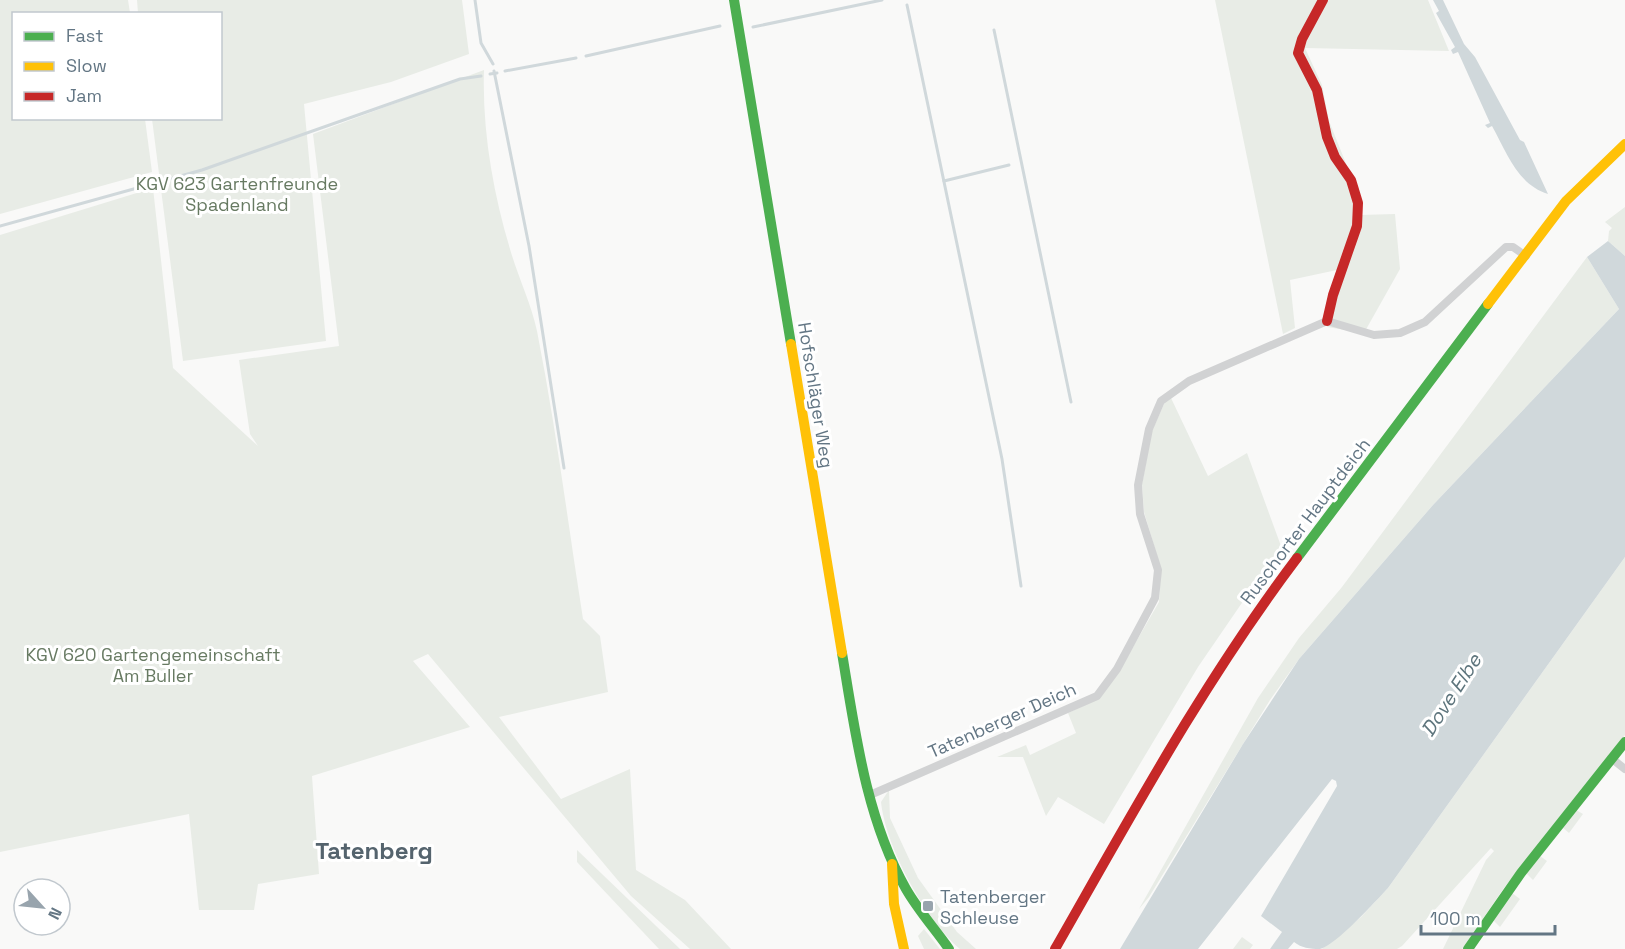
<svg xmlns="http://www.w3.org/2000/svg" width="1625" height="949" viewBox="0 0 1625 949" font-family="'Space Grotesk',sans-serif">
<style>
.green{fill:#e8ece6}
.water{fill:#d0d8db}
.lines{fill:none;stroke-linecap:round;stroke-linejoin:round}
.stream{stroke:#d0d8db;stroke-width:3}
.street{stroke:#d1d2d3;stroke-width:8}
.fast{stroke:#4caf50;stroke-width:10}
.slow{stroke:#ffc107;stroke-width:10}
.jam{stroke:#c62828;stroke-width:10}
.poi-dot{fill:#98a4ad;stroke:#fff;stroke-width:2}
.labels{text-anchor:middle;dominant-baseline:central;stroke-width:6;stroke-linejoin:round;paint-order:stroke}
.park-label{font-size:18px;fill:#677a62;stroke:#fff}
.street-label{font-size:18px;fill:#637684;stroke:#fff}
.poi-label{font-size:18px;fill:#637684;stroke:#fff;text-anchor:start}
.water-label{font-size:20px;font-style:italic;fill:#5e757d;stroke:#fff}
.district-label{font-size:24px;font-weight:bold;fill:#55646e;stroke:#fff}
</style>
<rect width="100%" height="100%" fill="#f9f9f8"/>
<g class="green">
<polygon points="0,0 128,0 130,13 14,14 14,118 145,119 152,172 0,214"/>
<polygon points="137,0 462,0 469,54 391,82 304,104 326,341 183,361 152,119 220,118 220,14 138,13"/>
<polygon points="1215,0 1428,0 1449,51 1305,48 1322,85 1329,121 1361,201 1360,215 1395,214 1400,269 1364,333 1327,327 1337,270 1290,280 1295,328 1283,334"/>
<path d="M484,70C482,130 493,192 510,249C518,277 531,303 537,331C556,427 568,524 583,619L600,636L608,692L499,717L561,799L630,769L636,870L685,900L731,949H690L631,896L428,654L413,661L470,727L312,776L319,874L258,884L254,910H199L189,814L0,852V235L153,188L173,368L258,446L250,434L239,360L339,346L313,134Z"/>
<polygon points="1625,207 1625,256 1608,241 1609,231 1612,228 1605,222"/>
<polygon points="1587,257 1619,309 1433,505 1299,659 1270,700 1149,897 1139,909 1258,698 1299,638 1342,587"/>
<polygon points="1171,398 1208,476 1247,453 1281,546 1198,667 1104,824 1058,797 1046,816 1023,757 997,757 1026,745 1030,755 1076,733 1068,713 1098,699 1118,673 1159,602 1161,569 1144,512 1142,484 1152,431 1165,402"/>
<polygon points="1625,557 1625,735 1504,888 1462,949 1443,949 1486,860 1494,851 1491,848 1402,946 1397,949 1322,949 1361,917 1388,888"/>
<path d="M889,790L890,818L918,878L957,932L976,949H960C925,919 886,848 881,802Z"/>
<polygon points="1576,810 1583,814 1569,833 1562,827"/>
<polygon points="577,850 680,949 659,949 577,862"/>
<polygon points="1540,856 1547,861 1533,880 1526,873"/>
<polygon points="1512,893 1520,899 1500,927 1493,920"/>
<polygon points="924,929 940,949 924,949 918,936"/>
<polygon points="1242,937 1253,945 1250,949 1233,949"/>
</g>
<g class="water">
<path d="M1433,0H1443L1464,44L1475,57L1520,140L1524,142L1548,194C1517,184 1507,153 1492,126L1488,128L1485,125L1490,123L1458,52L1453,54L1451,50L1455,47L1436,13L1439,11Z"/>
<path d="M1608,241L1625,256V557L1388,888C1376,901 1335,946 1320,949C1309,949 1302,948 1294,942L1288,949H1270L1282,932L1261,916L1337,786L1336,781L1332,779L1198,949H1120L1243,744L1299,659L1433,505L1619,309L1587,257Z"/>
</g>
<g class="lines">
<g class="stream">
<polyline points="475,0 481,43 493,64"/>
<polyline points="907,5 1002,459 1021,586"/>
<polyline points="753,27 882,0"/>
<polyline points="994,30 1071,402"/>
<polyline points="586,56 720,26"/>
<polyline points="494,71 529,246 564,468"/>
<polyline points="505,71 576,58"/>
<polyline points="490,74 497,73"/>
<polyline points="944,181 1009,165"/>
<polyline points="0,226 202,170 460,79 481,76"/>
</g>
<g class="street">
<polyline points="1611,758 1625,769"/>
<polyline points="870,795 1097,696 1117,669 1155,598 1158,570 1140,514 1138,485 1149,429 1161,401 1189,381 1327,321 1374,335 1400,333 1425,322 1506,247 1513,247 1526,256"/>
</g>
<g class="fast">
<polyline points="734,0 791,344"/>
<polyline points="1297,558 1488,304"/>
<path d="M842,653C855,731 866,819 906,889C918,910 935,929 949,949"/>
<polyline points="1468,949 1521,873 1625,742"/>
</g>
<g class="slow">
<polyline points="1488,304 1566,201 1625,144"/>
<polyline points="791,344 842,653"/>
<polyline points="892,864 894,904 904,949"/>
</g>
<g class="jam">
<polyline points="1323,0 1302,39 1298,53 1317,90 1327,137 1335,157 1351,180 1358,203 1357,226 1333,295 1327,321"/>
<path d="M1055,949C1131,816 1204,681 1297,558"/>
</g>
</g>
<rect class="poi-dot" x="922" y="900" width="12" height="12" rx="3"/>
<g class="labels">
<g class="park-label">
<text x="237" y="183">KGV 623 Gartenfreunde<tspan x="237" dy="21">Spadenland</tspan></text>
<text x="153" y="654">KGV 620 Gartengemeinschaft<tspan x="153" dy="21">Am Buller</tspan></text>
</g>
<g class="street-label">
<text transform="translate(816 395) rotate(81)">Hofschläger Weg</text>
<text transform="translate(1305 521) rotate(-53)">Ruschorter Hauptdeich</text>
<text transform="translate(1002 720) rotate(-24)">Tatenberger Deich</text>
</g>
<g class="poi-label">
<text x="940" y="896">Tatenberger<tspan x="940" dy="21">Schleuse</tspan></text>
</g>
<g class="water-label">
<text transform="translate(1451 695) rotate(-57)">Dove Elbe</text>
</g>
<g class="district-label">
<text x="374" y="850">Tatenberg</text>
</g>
</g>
<rect x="12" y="12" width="210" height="108" fill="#ffffff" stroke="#c1c8ce" stroke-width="1.5"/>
<rect x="24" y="32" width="30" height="9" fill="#4caf50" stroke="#c1c8ce" stroke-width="1.5"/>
<text x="66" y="42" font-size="18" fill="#637684">Fast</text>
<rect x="24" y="62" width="30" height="9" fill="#ffc107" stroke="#c1c8ce" stroke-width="1.5"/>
<text x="66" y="72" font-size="18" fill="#637684">Slow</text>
<rect x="24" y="92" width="30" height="9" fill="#c62828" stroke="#c1c8ce" stroke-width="1.5"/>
<text x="66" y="102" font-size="18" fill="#637684">Jam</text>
<g transform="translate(42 907) rotate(117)"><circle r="28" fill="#ffffff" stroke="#c1c8ce" stroke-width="1.5"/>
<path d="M0-4.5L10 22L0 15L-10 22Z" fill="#98a4ad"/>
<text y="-9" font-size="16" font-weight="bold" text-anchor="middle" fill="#637684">N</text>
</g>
<path d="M1421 925v9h134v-9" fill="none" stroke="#637684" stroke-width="3"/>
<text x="1430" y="925" font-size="18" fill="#637684" stroke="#ffffff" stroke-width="4.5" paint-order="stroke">100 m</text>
</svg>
